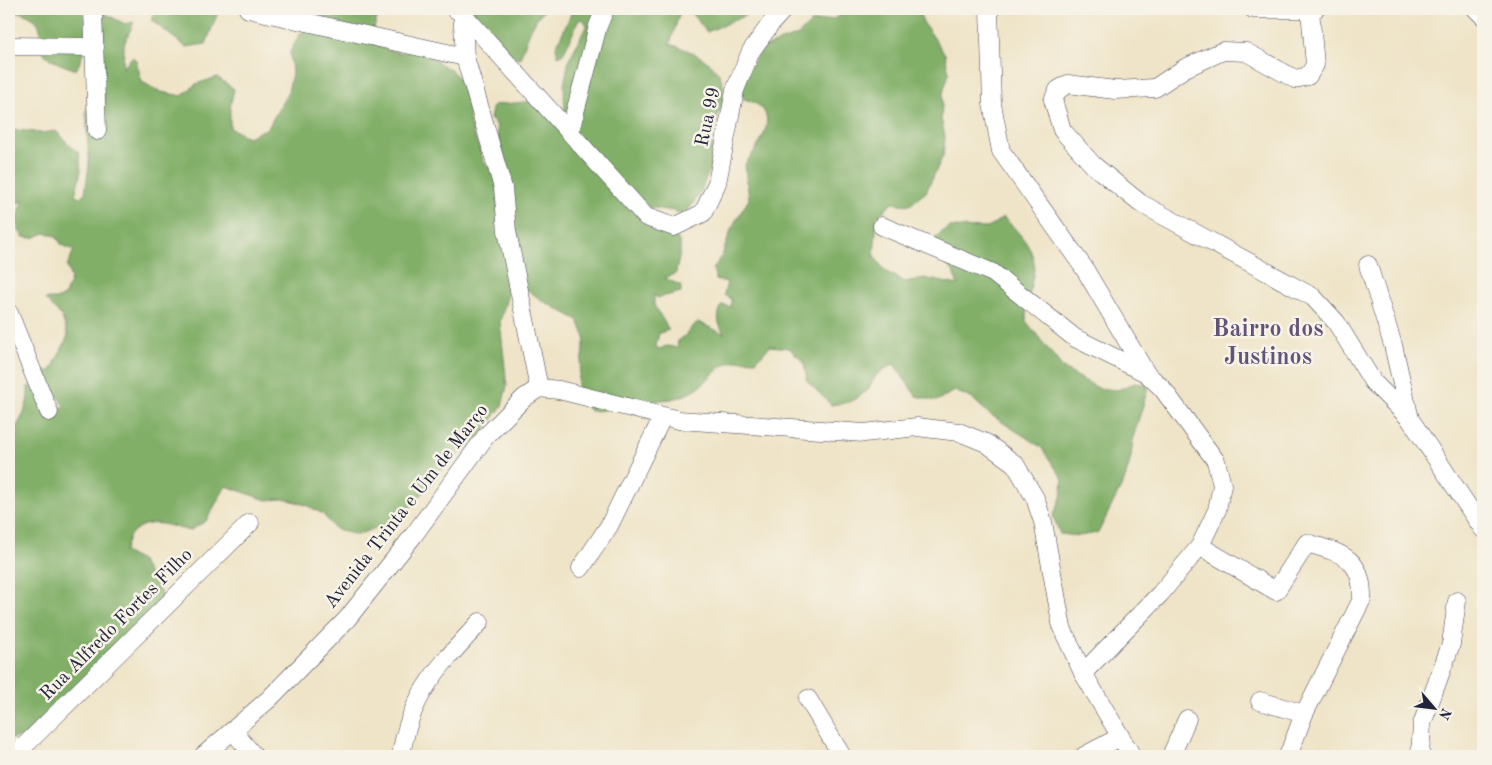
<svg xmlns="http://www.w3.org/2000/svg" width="1492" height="765" viewBox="0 0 1492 765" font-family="'Old Standard TT',serif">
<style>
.forest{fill:#81af68;stroke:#526852}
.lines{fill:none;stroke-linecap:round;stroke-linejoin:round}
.minor-casing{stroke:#413f50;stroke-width:19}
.minor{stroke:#fff;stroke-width:18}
.labels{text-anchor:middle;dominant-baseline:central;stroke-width:5;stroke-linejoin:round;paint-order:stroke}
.street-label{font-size:19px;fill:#22223b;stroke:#f7f3e8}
.district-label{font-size:24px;font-weight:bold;fill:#625379;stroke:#f7f3e8}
</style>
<rect width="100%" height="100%" fill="#f7f3e8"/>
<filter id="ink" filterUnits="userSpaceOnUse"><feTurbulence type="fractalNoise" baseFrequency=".02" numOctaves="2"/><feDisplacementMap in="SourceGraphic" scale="10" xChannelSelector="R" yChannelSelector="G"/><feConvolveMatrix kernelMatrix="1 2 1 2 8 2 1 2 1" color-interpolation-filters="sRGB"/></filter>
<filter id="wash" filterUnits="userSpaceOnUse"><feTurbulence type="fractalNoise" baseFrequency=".0096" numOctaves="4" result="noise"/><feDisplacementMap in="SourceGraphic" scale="20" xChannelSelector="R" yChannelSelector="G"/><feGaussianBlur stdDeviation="1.12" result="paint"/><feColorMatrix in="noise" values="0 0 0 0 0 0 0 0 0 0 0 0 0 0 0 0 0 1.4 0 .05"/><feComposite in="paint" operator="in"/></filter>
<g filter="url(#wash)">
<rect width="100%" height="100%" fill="#efe4c7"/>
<g class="forest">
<path d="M9,9H83C89,28 86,52 76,70C67,66 50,62 44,53C33,33 52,23 19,12L11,16Z"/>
<polygon points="154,9 219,9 206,44 186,47 152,21"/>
<path d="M327,9H380L374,28L379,47L399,53L418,50L452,71L465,85L470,124L485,164L498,174L503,162L496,124L490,119L493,105L536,101L565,120L564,85L569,60L587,25L583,19L579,20L563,54L558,56L556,47L571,14L570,9H748L746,15L707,32L690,12H680L670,44C689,50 716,61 722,81C725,89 723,100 723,109L718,114L715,128L703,138L725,155L710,169L700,193L684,216L674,211L647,207C655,215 679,234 680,245C681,254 677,264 676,273L665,278L681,286V292L657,298L654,294V305L669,330L659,333L656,346L659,349L667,346L678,348L677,341C687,337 689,328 698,322L724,334C718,323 716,317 722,305L731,307V299L724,295L727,282L716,280L713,269L722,256L732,227L749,199L745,164C761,143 785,110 744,99L739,86L762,48L798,35L812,22L833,19L852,9H918L923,22L945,54L949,73L943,93L941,118L945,137L943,156L926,192L910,205L891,203L877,218L874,256L885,271L905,282L924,278L958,285L953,271L938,257L934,238L949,227L988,228L1003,217C1016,229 1037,250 1034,270C1031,288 1026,303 1026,321L1064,369L1098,388L1117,390L1135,383L1149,385L1133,438L1131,457L1125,479L1098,533L1079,536L1060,534L1053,516L1061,498L1063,479L1041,447L988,413L973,399L955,391L936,401L916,396L894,364L877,374L867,391L850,402L831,405L807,381L804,362L789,348L770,346L756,361C712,357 720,378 687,394C673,401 661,399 646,402C627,405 610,411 590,411L576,395L585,338L578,320L543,301L512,279L500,322L507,386L502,406L479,438L448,464L408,510L393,521L357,535L335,529L323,514L306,505L286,499L266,500L226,486L206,521L189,531C171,526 148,516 132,533C128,537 126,546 124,552L141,561L162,595L157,615L33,734L9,739V435C23,421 29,405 28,386L38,390L55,407H65L39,372L51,371L68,336L62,317L45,299H58L65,295L71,279L67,266L74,250L62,245L56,236L45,233L33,238L23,237L15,223L23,200L9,208V129L42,133L56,131C65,139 69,147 79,152L81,171L75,195L80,197L85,193L89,165L86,112L96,80L92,12H102L125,24L134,22L124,44L123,68L132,57L136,60L142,82L161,92L182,96L196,84L217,77L234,89L230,107V128L248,137L268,128L288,92L292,73L290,52L300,34L317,23Z"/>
<path d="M462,9H546C532,18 526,43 520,58L502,55Z"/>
</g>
</g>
<g filter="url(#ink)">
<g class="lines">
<g class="minor-casing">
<g id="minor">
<polyline points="93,9 97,131"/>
<polyline points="248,9 465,57"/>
<polyline points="455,9 462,13 646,217 674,227 703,213 717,183 735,90 751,51 772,22 784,9"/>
<polyline points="462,9 465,57 503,188 507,231 539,388"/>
<polyline points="989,9 992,104 1001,151 1084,268 1146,373 1162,388 1216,461 1222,485 1217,510 1200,546 1160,594 1083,673"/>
<polyline points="1253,9 1315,9"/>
<polyline points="1476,9 1483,16"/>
<polyline points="1310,10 1315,65 1308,76 1295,79 1246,52 1223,51 1185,68 1155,88 1115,90 1068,84 1058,90 1053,100 1062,130 1093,165 1140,203 1313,297 1336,322 1373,382 1410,419 1483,529"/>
<polyline points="9,46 95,47"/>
<polyline points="570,131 598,26 605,9"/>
<polyline points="882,226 993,273 1075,338 1146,373"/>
<polyline points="1368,265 1393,345 1410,419"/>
<polyline points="9,313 49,412"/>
<path d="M1200,546L1276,591L1307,543C1341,553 1363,557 1362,599L1304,714L1288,756"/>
<polyline points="581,568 609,526 662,418"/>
<polyline points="808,699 842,756"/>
<polyline points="1260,701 1304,714"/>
<polyline points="233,731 254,756"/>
<polyline points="14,756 250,523"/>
<polyline points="203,756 269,699 347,619 413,536 486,436 524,398 539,388 559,390 679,420 864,433 917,427 959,432 986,443 1015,464 1035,498 1043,522 1062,628 1083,673 1132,756"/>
<path d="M401,756C410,694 439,667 480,622"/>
<polyline points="1084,756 1120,737"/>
<polyline points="1171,756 1187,719"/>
<polyline points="1420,756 1422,724 1451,644 1457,601"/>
</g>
</g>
<use href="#minor" class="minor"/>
</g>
</g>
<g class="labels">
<g class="street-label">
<text transform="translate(709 117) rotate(-78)">Rua 99</text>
<text transform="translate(407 507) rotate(-52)">Avenida Trinta e Um de Março</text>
<text transform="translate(117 625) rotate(-45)">Rua Alfredo Fortes Filho</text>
</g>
<g class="district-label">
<text x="1268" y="330">Bairro dos<tspan x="1268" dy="28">Justinos</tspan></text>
</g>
</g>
<rect width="1492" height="765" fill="none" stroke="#f7f3e8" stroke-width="30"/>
<g transform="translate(1434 708) rotate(118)" stroke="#f7f3e8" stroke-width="4" paint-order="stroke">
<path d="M0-4L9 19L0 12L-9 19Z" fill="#22223b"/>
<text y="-8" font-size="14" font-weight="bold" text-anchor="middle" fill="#22223b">N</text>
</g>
</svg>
